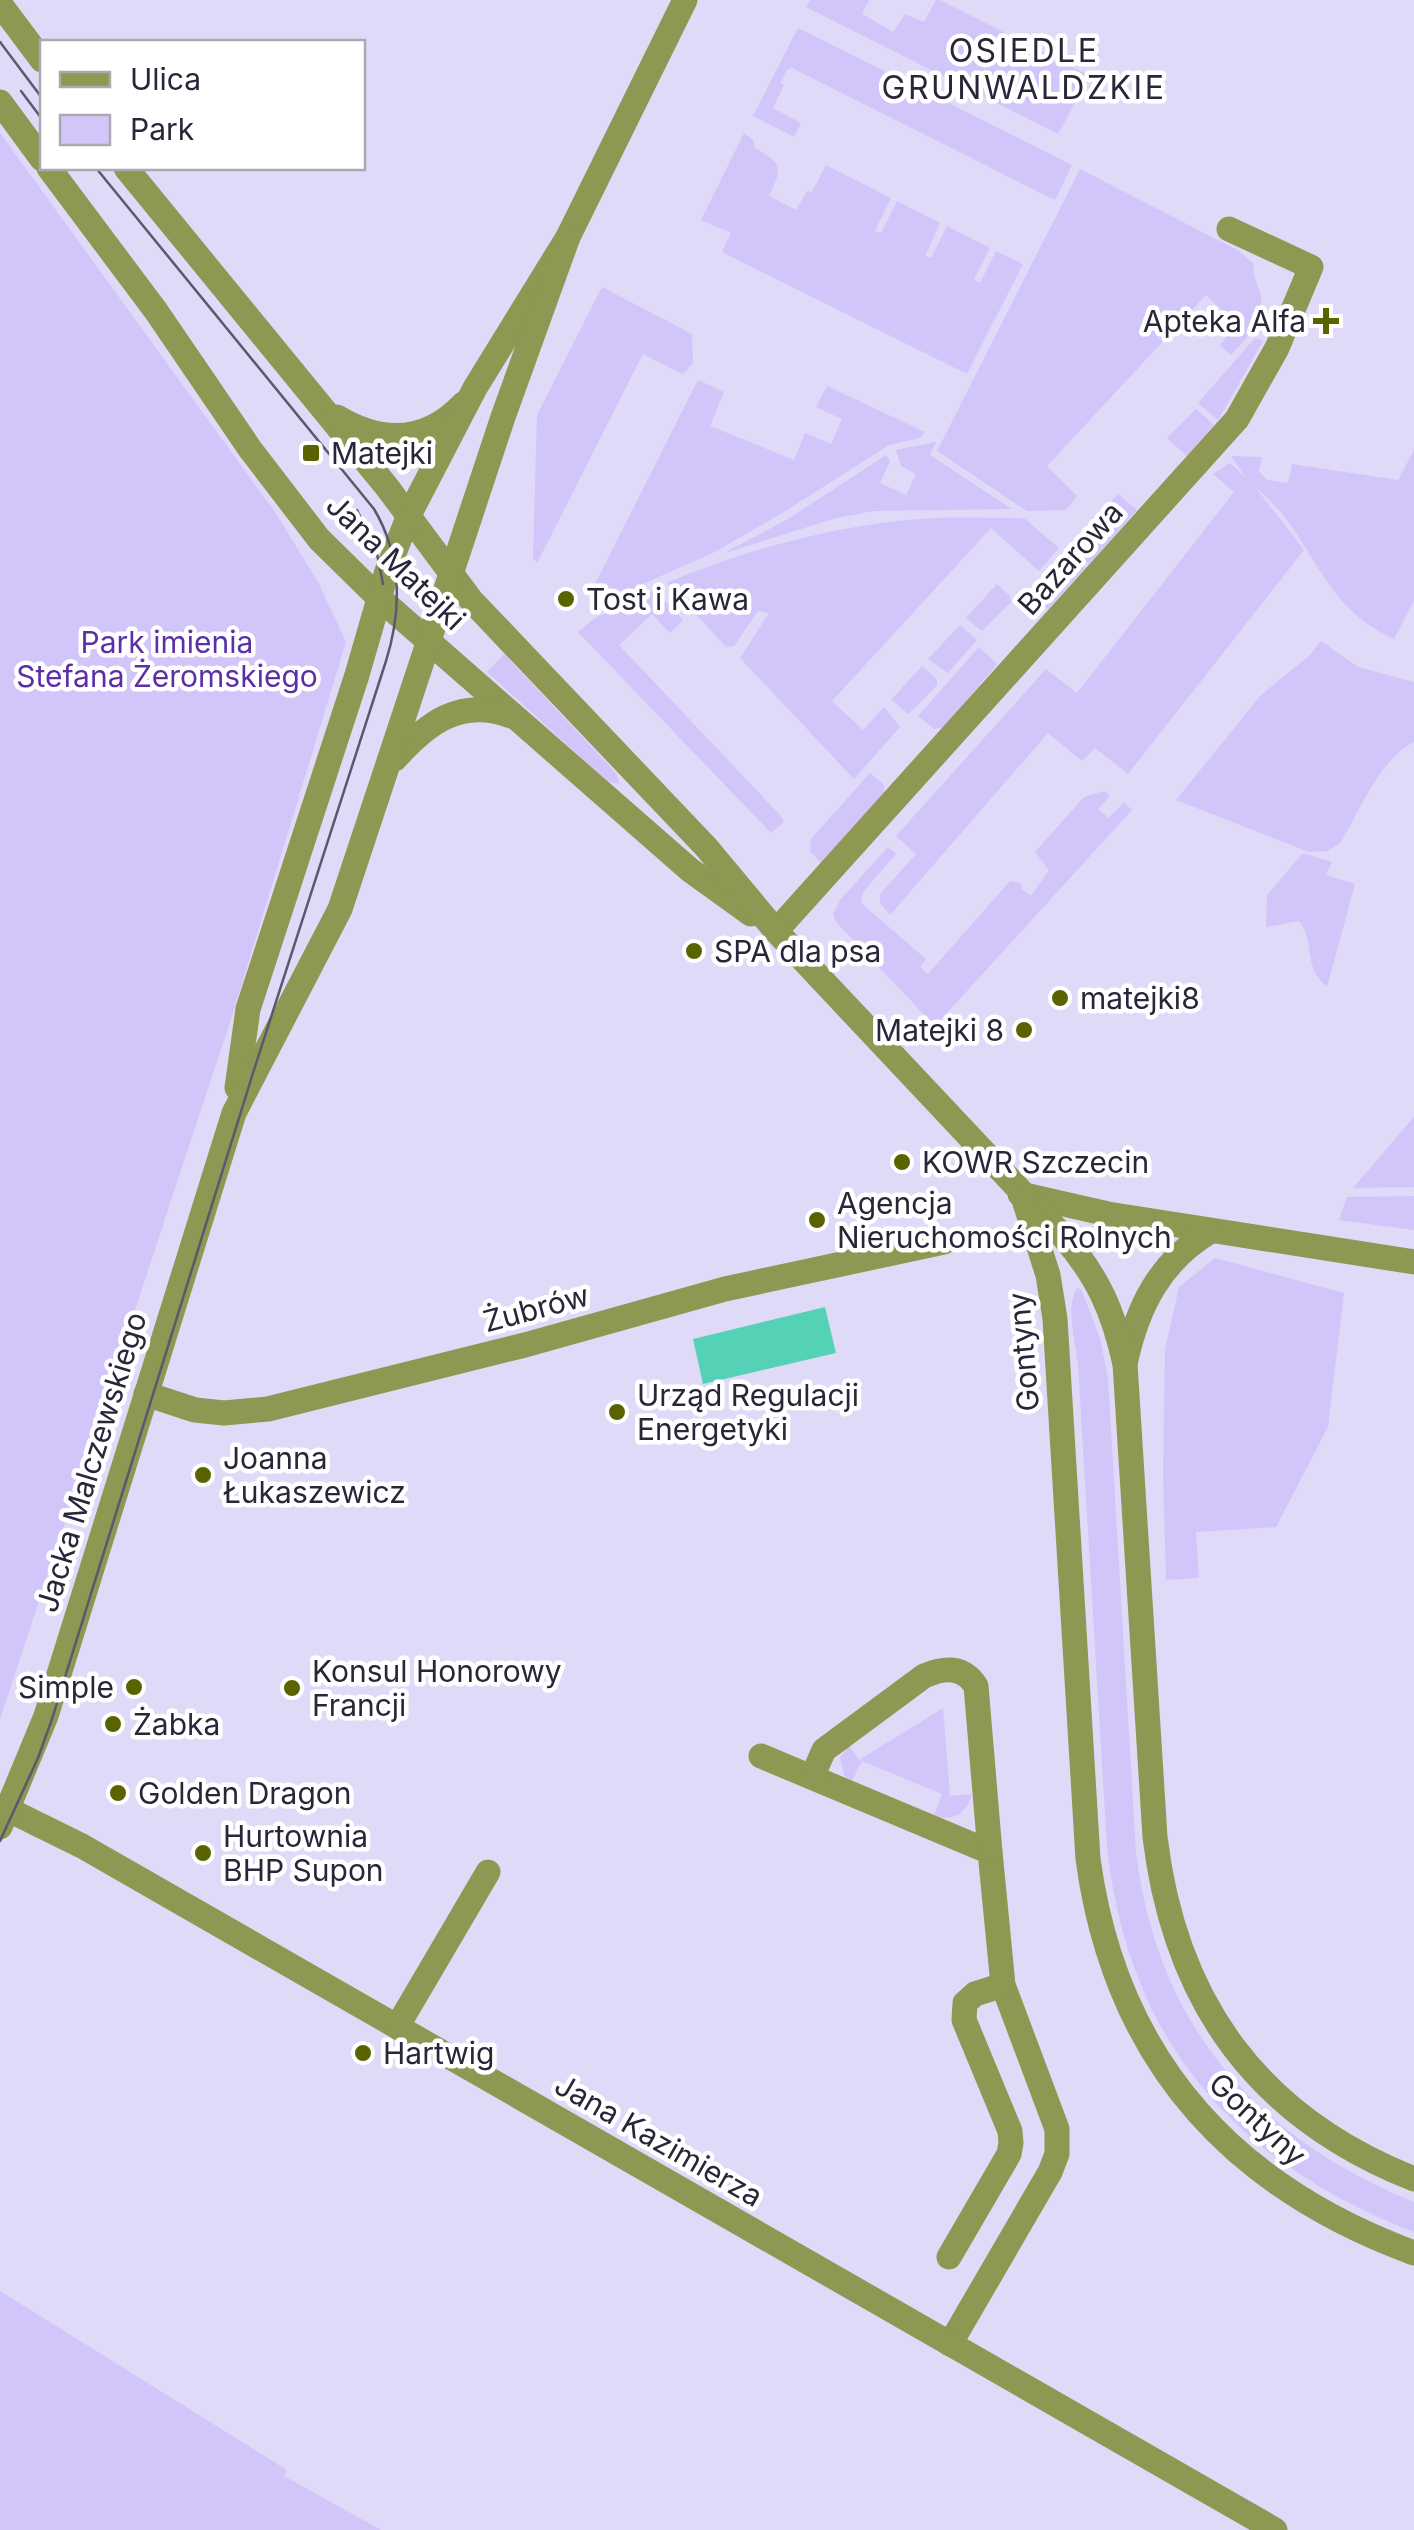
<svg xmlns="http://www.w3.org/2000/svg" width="1414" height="2530" viewBox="0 0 1414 2530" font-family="Inter,sans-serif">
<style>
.green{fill:#d1c5f9}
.water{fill:#55d2b5}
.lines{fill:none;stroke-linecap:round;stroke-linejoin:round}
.minor{stroke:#8f9852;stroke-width:25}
.tertiary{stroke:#8f9852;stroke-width:25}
.tram{stroke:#5c576e;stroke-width:2.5}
.poi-dot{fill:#5b6300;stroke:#fff;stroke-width:4}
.labels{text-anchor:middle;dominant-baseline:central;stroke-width:9;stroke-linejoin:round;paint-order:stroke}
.poi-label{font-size:30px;fill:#2a2539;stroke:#fff;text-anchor:start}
.street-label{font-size:30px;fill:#2a2539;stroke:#fff}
.park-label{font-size:30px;fill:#5c2fa6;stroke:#fff}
.neighbourhood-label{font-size:32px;letter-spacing:2.5px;fill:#2a2539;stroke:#fff}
</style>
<rect width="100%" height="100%" fill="#e0daf9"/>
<g class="green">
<polygon points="810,0 869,0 862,14 893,32 905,14 924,22 936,0 940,0 1090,76 1058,134 806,7"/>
<polygon points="798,28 1072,165 1055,200 792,68 787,70 780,83 784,85 773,108 801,123 794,137 753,116"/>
<polygon points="0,133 277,515 319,584 346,642 233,1013 0,1719"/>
<path d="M744,133L754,141V147C782,164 783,167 769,196L796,210L807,191L812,192L826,165L891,198L875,231L881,233L897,201L940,223L925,256L931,258L947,226L990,248L974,279L980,283L996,251L1023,264L967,374L722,252L731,233L701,220Z"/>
<path d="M1080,169L1239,251L1254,264C1251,277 1259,284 1261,297C1264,318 1245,341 1231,355L1220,345L1237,324L1206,295L1047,466L1077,496L1066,510L1027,511L937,451Z"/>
<polygon points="602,287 692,334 693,363 683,374 643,354 537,563 533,558 537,415"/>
<polygon points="1255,338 1263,341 1218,420 1198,403"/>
<polygon points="698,380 724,392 710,426 794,460 805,433 831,444 842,419 816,407 827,386 925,432 920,438 889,445 784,512 715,552 609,599 592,590"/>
<polygon points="1196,409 1214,425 1187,456 1167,438"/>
<polygon points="936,442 930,455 1012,509 874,511 836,518 722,554 788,519 886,455 890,461 880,483 906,495 916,474 901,466 896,450"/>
<path d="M1414,450V600L1394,639C1317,604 1315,535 1256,488L1304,550L1128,774L1095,748L1082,761L1048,733L890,915L880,903V894L916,854L896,836L1046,669L1077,693L1234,492L1213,474L1230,463L1246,478L1231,456L1262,457L1259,471L1267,480L1288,483L1292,464L1398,480Z"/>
<polygon points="1118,494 1137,510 1089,564 1073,549 1072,544"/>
<path d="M1024,518L1059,548L1039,571L991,528L832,701L863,730L884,707L900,727L854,779L740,658L769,613L758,611L734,646L726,647L667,583C737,552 831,527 908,520C946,516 986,518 1024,518Z"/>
<polygon points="1066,551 1085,568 1048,609 1028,593"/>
<polygon points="997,584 1010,596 1011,602 982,631 966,618"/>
<polygon points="655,590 683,620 670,633 652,614 619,645 780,815 784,822 771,833 578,632 595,618"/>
<polygon points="960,625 977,640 948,673 928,659"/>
<path d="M1321,641L1358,667L1414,682V742C1379,760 1360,810 1341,842L1328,851L1309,852L1176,800L1261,695L1310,655Z"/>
<polygon points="979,647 997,664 944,727 934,729 918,716"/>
<polygon points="504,654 616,773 620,784 607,781 487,672"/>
<polygon points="922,666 937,679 937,685 909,714 891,700"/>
<polygon points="870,773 884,785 884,793 822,863 810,852 811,839"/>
<polygon points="1104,791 1110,796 1098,809 1109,818 1124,802 1132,810 935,1026 836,922 833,914 841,899 888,847 896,854 863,892 861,903 926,959 920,967 928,974 1010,881 1022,883 1021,888 1031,896 1049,870 1035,852 1084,797"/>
<path d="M1303,853L1332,862L1326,875L1355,884L1327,987C1302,966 1316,943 1299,921L1266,927L1267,895Z"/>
<polygon points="1414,1117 1414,1187 1353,1188"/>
<polygon points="1414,1196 1414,1230 1339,1220 1347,1197"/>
<polygon points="1215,1258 1344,1293 1328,1427 1276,1527 1196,1532 1199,1578 1166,1580 1163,1474 1165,1350 1179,1287"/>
<path d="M1077,1288L1081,1289L1100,1338L1108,1378L1136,1852C1157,2025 1255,2137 1414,2202V2232C1236,2163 1128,2041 1107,1847L1078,1366C1076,1342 1065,1309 1077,1288Z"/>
<path d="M943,1708L950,1796L972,1794C967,1813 953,1822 934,1816L942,1794L862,1761L852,1781L844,1776L840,1757L849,1746L859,1760Z"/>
<polygon points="0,2291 287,2470 284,2476 381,2530 0,2530"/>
</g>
<polygon class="water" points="825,1307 836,1353 703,1384 693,1339"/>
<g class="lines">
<g class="minor">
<polyline points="776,931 1237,419 1277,348 1311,267 1229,229"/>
<polyline points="1020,1194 1108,1214 1414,1262"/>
<path d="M1125,1364C1137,1307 1160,1261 1211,1231"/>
<polyline points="146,1394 195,1410 224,1413 268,1409 525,1345 725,1289 944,1242"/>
<polyline points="761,1756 990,1852 1003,1985 1057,2129 1057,2154 1050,2172 950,2344"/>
<path d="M812,1777L824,1750L924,1676C945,1667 963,1666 976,1686L990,1852"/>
<polyline points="9,1810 82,1846 1275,2530"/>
<polyline points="397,2027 488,1872"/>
<polyline points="949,2257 1009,2154 1011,2143 1010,2131 964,2020 965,2003 975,1994 1003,1985"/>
</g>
<g class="tertiary">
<polyline points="0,4 42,60"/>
<polyline points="0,102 42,159"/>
<polyline points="49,168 156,311 250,449 319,539 378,597 690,870 751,914"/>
<path d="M126,168L387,487L471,600L706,847L776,931L1062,1235C1098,1277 1113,1310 1125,1364L1155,1837C1175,2003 1258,2117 1414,2179"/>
<path d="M337,417C382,444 426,443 463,404"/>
<path d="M395,759C427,723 461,697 511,716"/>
<polyline points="237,1088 248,1009 357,675 387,571 409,515 475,388 568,237 685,0"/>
<path d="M1025,1203L1048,1275L1055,1319L1088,1859C1115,2057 1229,2185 1414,2253"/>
<polyline points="0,1827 46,1716 234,1113 340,909 503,417 568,237"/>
</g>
<g class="tram">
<polyline points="0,42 42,98"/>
<polyline points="21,91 42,119"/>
<polyline points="357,510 376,549 383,584"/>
<path d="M0,1841L38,1758L52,1719L253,1073L386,661C402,610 402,556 374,509L96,168"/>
</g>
</g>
<g class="poi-dot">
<path d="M1321 306h10v10h10v10h-10v10h-10v-10h-10v-10h10z"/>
<rect x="301" y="443" width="20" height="20" rx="5"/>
<circle cx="566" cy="599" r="10"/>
<circle cx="694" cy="951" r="10"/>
<circle cx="1060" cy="998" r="10"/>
<circle cx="1024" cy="1030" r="10"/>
<circle cx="902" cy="1162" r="10"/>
<circle cx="817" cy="1220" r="10"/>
<circle cx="617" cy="1412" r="10"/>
<circle cx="203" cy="1475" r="10"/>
<circle cx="134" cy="1687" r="10"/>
<circle cx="292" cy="1688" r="10"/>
<circle cx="113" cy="1724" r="10"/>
<circle cx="118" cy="1793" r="10"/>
<circle cx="203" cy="1853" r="10"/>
<circle cx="363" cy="2053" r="10"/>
</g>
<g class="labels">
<g class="poi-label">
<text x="1306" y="321" text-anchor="end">Apteka Alfa</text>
<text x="331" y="453">Matejki</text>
<text x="586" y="599">Tost i Kawa</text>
<text x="714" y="951">SPA dla psa</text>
<text x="1080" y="998">matejki8</text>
<text x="1004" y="1030" text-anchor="end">Matejki 8</text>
<text x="922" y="1162">KOWR Szczecin</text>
<text x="837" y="1203">Agencja<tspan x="837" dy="34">Nieruchomości Rolnych</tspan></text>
<text x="637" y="1395">Urząd Regulacji<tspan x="637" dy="34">Energetyki</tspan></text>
<text x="223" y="1458">Joanna<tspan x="223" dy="34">Łukaszewicz</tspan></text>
<text x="312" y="1671">Konsul Honorowy<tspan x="312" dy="34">Francji</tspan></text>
<text x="114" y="1687" text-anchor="end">Simple</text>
<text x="133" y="1724">Żabka</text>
<text x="138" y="1793">Golden Dragon</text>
<text x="223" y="1836">Hurtownia<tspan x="223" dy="34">BHP Supon</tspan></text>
<text x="383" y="2053">Hartwig</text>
</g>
<g class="street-label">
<text transform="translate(1070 558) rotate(-48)">Bazarowa</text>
<text transform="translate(396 562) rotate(44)">Jana Matejki</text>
<text transform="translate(536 1308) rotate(-15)">Żubrów</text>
<text transform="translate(1023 1352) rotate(-95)">Gontyny</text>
<text transform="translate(91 1462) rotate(-73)">Jacka Malczewskiego</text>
<text transform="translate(1258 2119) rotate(43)">Gontyny</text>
<text transform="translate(659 2140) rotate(30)">Jana Kazimierza</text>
</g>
<g class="park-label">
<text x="167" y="642">Park imienia<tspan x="167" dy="34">Stefana Żeromskiego</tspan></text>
</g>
<g class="neighbourhood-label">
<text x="1024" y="50">OSIEDLE<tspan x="1024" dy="37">GRUNWALDZKIE</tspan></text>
</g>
</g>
<rect x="40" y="40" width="325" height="130" fill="#ffffff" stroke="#aaa8b0" stroke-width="2.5"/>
<rect x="60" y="72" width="50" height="15" fill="#8f9852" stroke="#aaa8b0" stroke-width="2.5"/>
<text x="130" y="90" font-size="30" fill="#2a2539">Ulica</text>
<rect x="60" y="115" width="50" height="30" fill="#d1c5f9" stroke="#aaa8b0" stroke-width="2.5"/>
<text x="130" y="140" font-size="30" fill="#2a2539">Park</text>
</svg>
